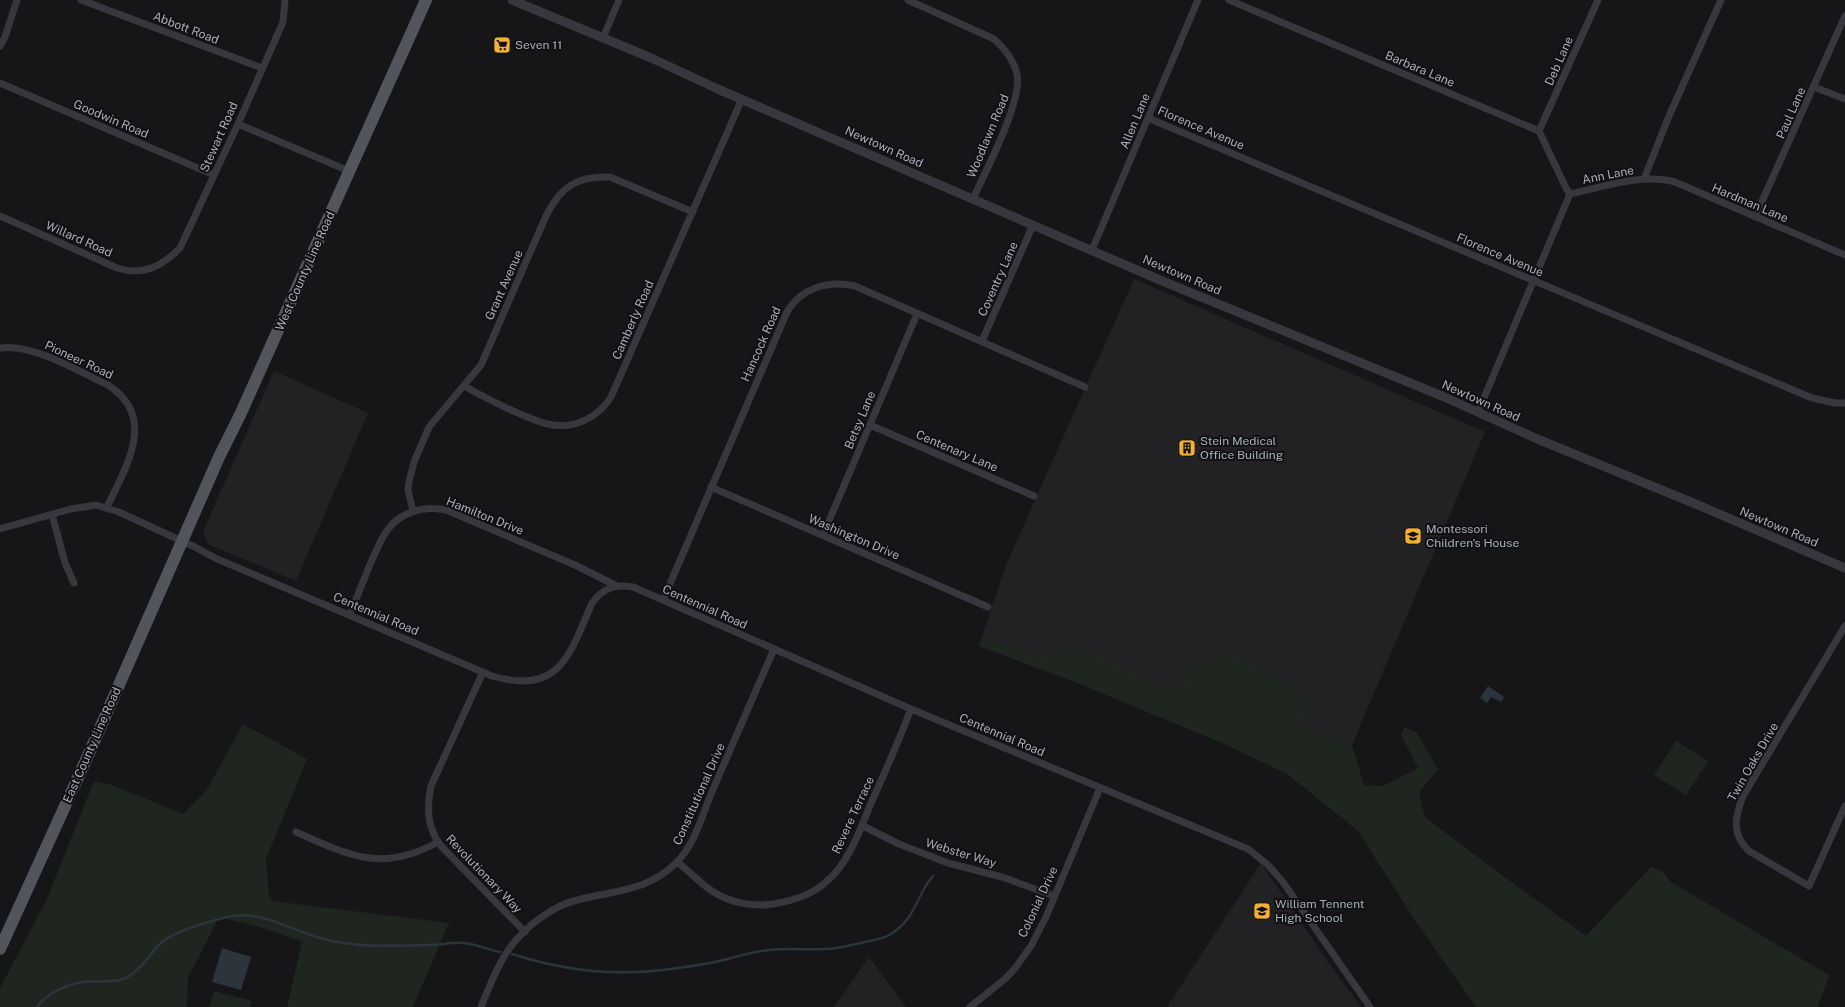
<svg xmlns="http://www.w3.org/2000/svg" width="1845" height="1007" viewBox="0 0 1845 1007" font-family="'Public Sans',sans-serif">
<style>
.built{fill:#222225}
.green{fill:#1e261f}
.water{fill:#2c353c}
.lines{fill:none;stroke-linecap:round;stroke-linejoin:round}
.stream{stroke:#2c353c;stroke-width:2.5}
.minor{stroke:#37383d;stroke-width:7}
.tertiary{stroke:#37383d;stroke-width:9}
.primary{stroke:#53555c;stroke-width:12}
.labels{text-anchor:middle;dominant-baseline:central;stroke-width:4;stroke-linejoin:round;paint-order:stroke}
.street-label{font-size:12px;fill:#a8adb8;stroke:#111113}
.poi-label{font-size:12px;fill:#a8adb8;stroke:#111113;text-anchor:start}
</style>
<rect width="100%" height="100%" fill="#161618"/>
<g class="built">
<polygon points="1134,279 1485,432 1352,745 1301,727 1212,665 1197,660 1184,684 1178,686 1171,692 1085,648 1040,657 983,634 1006,565"/>
<polygon points="274,371 368,413 296,581 208,544 204,534 204,529"/>
<polygon points="1261,863 1326,959 1361,1007 1167,1007"/>
<polygon points="869,957 906,1007 834,1007"/>
</g>
<g class="green">
<polygon points="1424,520 1434,525 1430,535 1419,531"/>
<polygon points="983,634 1040,657 1085,648 1171,692 1178,686 1184,684 1197,660 1212,665 1216,654 1225,652 1270,674 1306,695 1301,727 1352,745 1364,785 1383,786 1418,768 1401,735 1405,727 1417,733 1438,769 1419,793 1425,817 1499,873 1586,936 1651,867 1662,871 1671,882 1829,975 1818,1007 1476,1007 1412,916 1358,831 1287,774 1222,743 1082,685 979,646"/>
<polygon points="243,724 307,759 266,859 269,896 272,901 449,923 413,1007 287,1007 302,942 260,927 219,917 188,978 187,1007 0,1007 0,988 46,901 94,781 109,784 183,814 207,790"/>
<polygon points="1676,741 1708,761 1686,795 1654,775"/>
<polygon points="214,991 252,1001 250,1007 209,1007"/>
</g>
<g class="water">
<polygon points="1488,686 1504,697 1501,702 1491,697 1487,703 1480,698"/>
<polygon points="222,948 251,957 241,990 212,982"/>
</g>
<g class="lines">
<g class="stream">
<path d="M512,954C550,966 592,974 632,972C655,972 680,968 704,964C726,961 747,952 769,950C787,948 805,950 824,949C837,949 852,945 865,942C874,940 883,939 891,934C917,917 915,897 933,876"/>
<path d="M37,1007C47,993 67,984 84,982C97,980 113,984 126,978C140,971 149,955 160,944C171,932 210,921 227,917C260,909 290,930 320,938C355,948 392,946 428,945C440,945 452,942 464,943C477,944 488,950 500,952"/>
</g>
<g class="minor">
<polyline points="81,0 262,68"/>
<path d="M908,0L994,39C1005,49 1014,60 1017,74C1023,101 985,172 973,199"/>
<polyline points="1229,0 1539,131 1566,188 1570,194"/>
<polyline points="603,38 619,0"/>
<polyline points="0,46 5,37 17,0"/>
<polyline points="0,83 214,175"/>
<polyline points="1814,87 1845,99"/>
<polyline points="1148,118 1812,398 1835,403 1845,403"/>
<polyline points="238,124 349,171"/>
<polyline points="1539,131 1598,0"/>
<polyline points="1644,179 1669,116 1721,0"/>
<path d="M1570,194C1603,187 1642,173 1675,182L1845,255"/>
<path d="M0,216L117,268C143,276 161,267 180,248L238,124L283,22L285,0"/>
<polyline points="1755,217 1845,16"/>
<polyline points="1092,250 1198,0"/>
<polyline points="982,341 1033,225"/>
<path d="M0,348C32,343 78,371 108,385C158,417 126,467 107,507"/>
<path d="M464,386C480,395 496,403 513,411C524,415 536,422 548,424C573,430 598,418 611,397L742,99"/>
<polyline points="1478,412 1570,194"/>
<polyline points="870,425 1034,496"/>
<polyline points="711,487 988,607"/>
<path d="M413,511L408,490L409,482L414,462L429,427L481,365L546,216C561,186 577,176 610,177L693,212"/>
<polyline points="52,514 65,563 74,583"/>
<path d="M0,529L71,509L96,505L119,512L195,547L215,558L492,676C560,696 570,654 592,603C603,588 615,584 633,587L911,709L1248,849L1267,864L1283,882L1370,1007"/>
<polyline points="823,535 917,314"/>
<path d="M663,600L787,312C801,288 828,280 855,286L1085,387"/>
<path d="M350,614C357,597 364,579 371,562C376,552 380,541 386,532C399,512 424,505 446,510L575,565L617,586"/>
<path d="M1845,626L1743,796C1735,817 1731,834 1749,851L1809,886L1845,806"/>
<path d="M483,672L431,786C426,808 427,828 441,846L525,932"/>
<polyline points="863,826 899,844 948,863 1002,877 1054,896"/>
<path d="M296,832C350,856 382,873 438,842"/>
<path d="M677,862C689,871 700,883 712,891C730,903 753,907 773,904C792,901 812,895 826,882C850,862 860,829 872,801C886,770 899,740 911,709"/>
<path d="M481,1007C488,990 495,971 505,955C521,929 552,905 581,899C618,890 647,891 676,863C694,846 702,816 711,794C732,746 753,697 774,649"/>
<polyline points="970,1007 1005,979 1016,967 1031,946 1046,917 1100,788"/>
</g>
<polyline class="tertiary" points="512,0 649,57 720,90 1160,280 1442,396 1535,438 1698,505 1845,568"/>
<polyline class="primary" points="0,949 90,751 219,457 240,415 426,0"/>
</g>
<defs>
<g id="supermarket-square" transform="scale(0.9)"><rect x="-9" y="-9" width="18" height="18" rx="4" fill="#f2b134" stroke="#111113"/><path d="M-6-5.5h2.5l.6 2H6L4.5 2H-2.5L-4.4-4H-6ZM-1.5 3.2a1.3 1.3 0 1 0 .1 0ZM3 3.2a1.3 1.3 0 1 0 .1 0Z" fill="#111"/></g>
<g id="building-square" transform="scale(0.9)"><rect x="-9" y="-9" width="18" height="18" rx="4" fill="#f2b134" stroke="#111113"/><path d="M-4-6H4V6H1V3H-1V6H-4ZM-2.5-4.3h1.7v1.8h-1.7ZM.8-4.3h1.7v1.8H.8ZM-2.5-1h1.7V.8h-1.7ZM.8-1h1.7V.8H.8Z" fill="#111"/></g>
<g id="school-square" transform="scale(0.9)"><rect x="-9" y="-9" width="18" height="18" rx="4" fill="#f2b134" stroke="#111113"/><path d="M0-5L7-2L0 1L-7-2ZM-4 1L0 2.5L4 1V4Q0 6-4 4Z" fill="#111"/></g>
</defs>
<g fill-rule="evenodd">
<use href="#supermarket-square" x="502" y="45"/>
<use href="#building-square" x="1187" y="448"/>
<use href="#school-square" x="1413" y="536"/>
<use href="#school-square" x="1262" y="911"/>
</g>
<g class="labels">
<g class="street-label">
<text transform="translate(186 28) rotate(21)">Abbott Road</text>
<text transform="translate(1559 61) rotate(-66)">Deb Lane</text>
<text transform="translate(1420 69) rotate(23)">Barbara Lane</text>
<text transform="translate(1791 113) rotate(-66)">Paul Lane</text>
<text transform="translate(111 119) rotate(23)">Goodwin Road</text>
<text transform="translate(1135 121) rotate(-67)">Allen Lane</text>
<text transform="translate(1201 128) rotate(23)">Florence Avenue</text>
<text transform="translate(988 136) rotate(-67)">Woodlawn Road</text>
<text transform="translate(219 137) rotate(-66)">Stewart Road</text>
<text transform="translate(884 147) rotate(24)">Newtown Road</text>
<text transform="translate(1608 175) rotate(-11)">Ann Lane</text>
<text transform="translate(1750 203) rotate(23)">Hardman Lane</text>
<text transform="translate(79 239) rotate(24)">Willard Road</text>
<text transform="translate(1500 255) rotate(23)">Florence Avenue</text>
<text transform="translate(305 271) rotate(-66)">West County Line Road</text>
<text transform="translate(1182 275) rotate(23)">Newtown Road</text>
<text transform="translate(998 279) rotate(-66)">Coventry Lane</text>
<text transform="translate(504 285) rotate(-66)">Grant Avenue</text>
<text transform="translate(633 320) rotate(-66)">Camberly Road</text>
<text transform="translate(761 344) rotate(-66)">Hancock Road</text>
<text transform="translate(79 360) rotate(25)">Pioneer Road</text>
<text transform="translate(1481 401) rotate(24)">Newtown Road</text>
<text transform="translate(860 420) rotate(-67)">Betsy Lane</text>
<text transform="translate(957 451) rotate(23)">Centenary Lane</text>
<text transform="translate(485 516) rotate(22)">Hamilton Drive</text>
<text transform="translate(1779 527) rotate(23)">Newtown Road</text>
<text transform="translate(854 537) rotate(23)">Washington Drive</text>
<text transform="translate(705 607) rotate(24)">Centennial Road</text>
<text transform="translate(376 614) rotate(23)">Centennial Road</text>
<text transform="translate(1002 735) rotate(23)">Centennial Road</text>
<text transform="translate(92 745) rotate(-66)">East County Line Road</text>
<text transform="translate(1753 762) rotate(-60)">Twin Oaks Drive</text>
<text transform="translate(699 794) rotate(-66)">Constitutional Drive</text>
<text transform="translate(853 815) rotate(-65)">Revere Terrace</text>
<text transform="translate(961 853) rotate(17)">Webster Way</text>
<text transform="translate(484 874) rotate(46)">Revolutionary Way</text>
<text transform="translate(1038 902) rotate(-65)">Colonial Drive</text>
</g>
<g class="poi-label">
<text x="515" y="45">Seven 11</text>
<text x="1200" y="441">Stein Medical<tspan x="1200" dy="14">Office Building</tspan></text>
<text x="1426" y="529">Montessori<tspan x="1426" dy="14">Children's House</tspan></text>
<text x="1275" y="904">William Tennent<tspan x="1275" dy="14">High School</tspan></text>
</g>
</g>
</svg>
